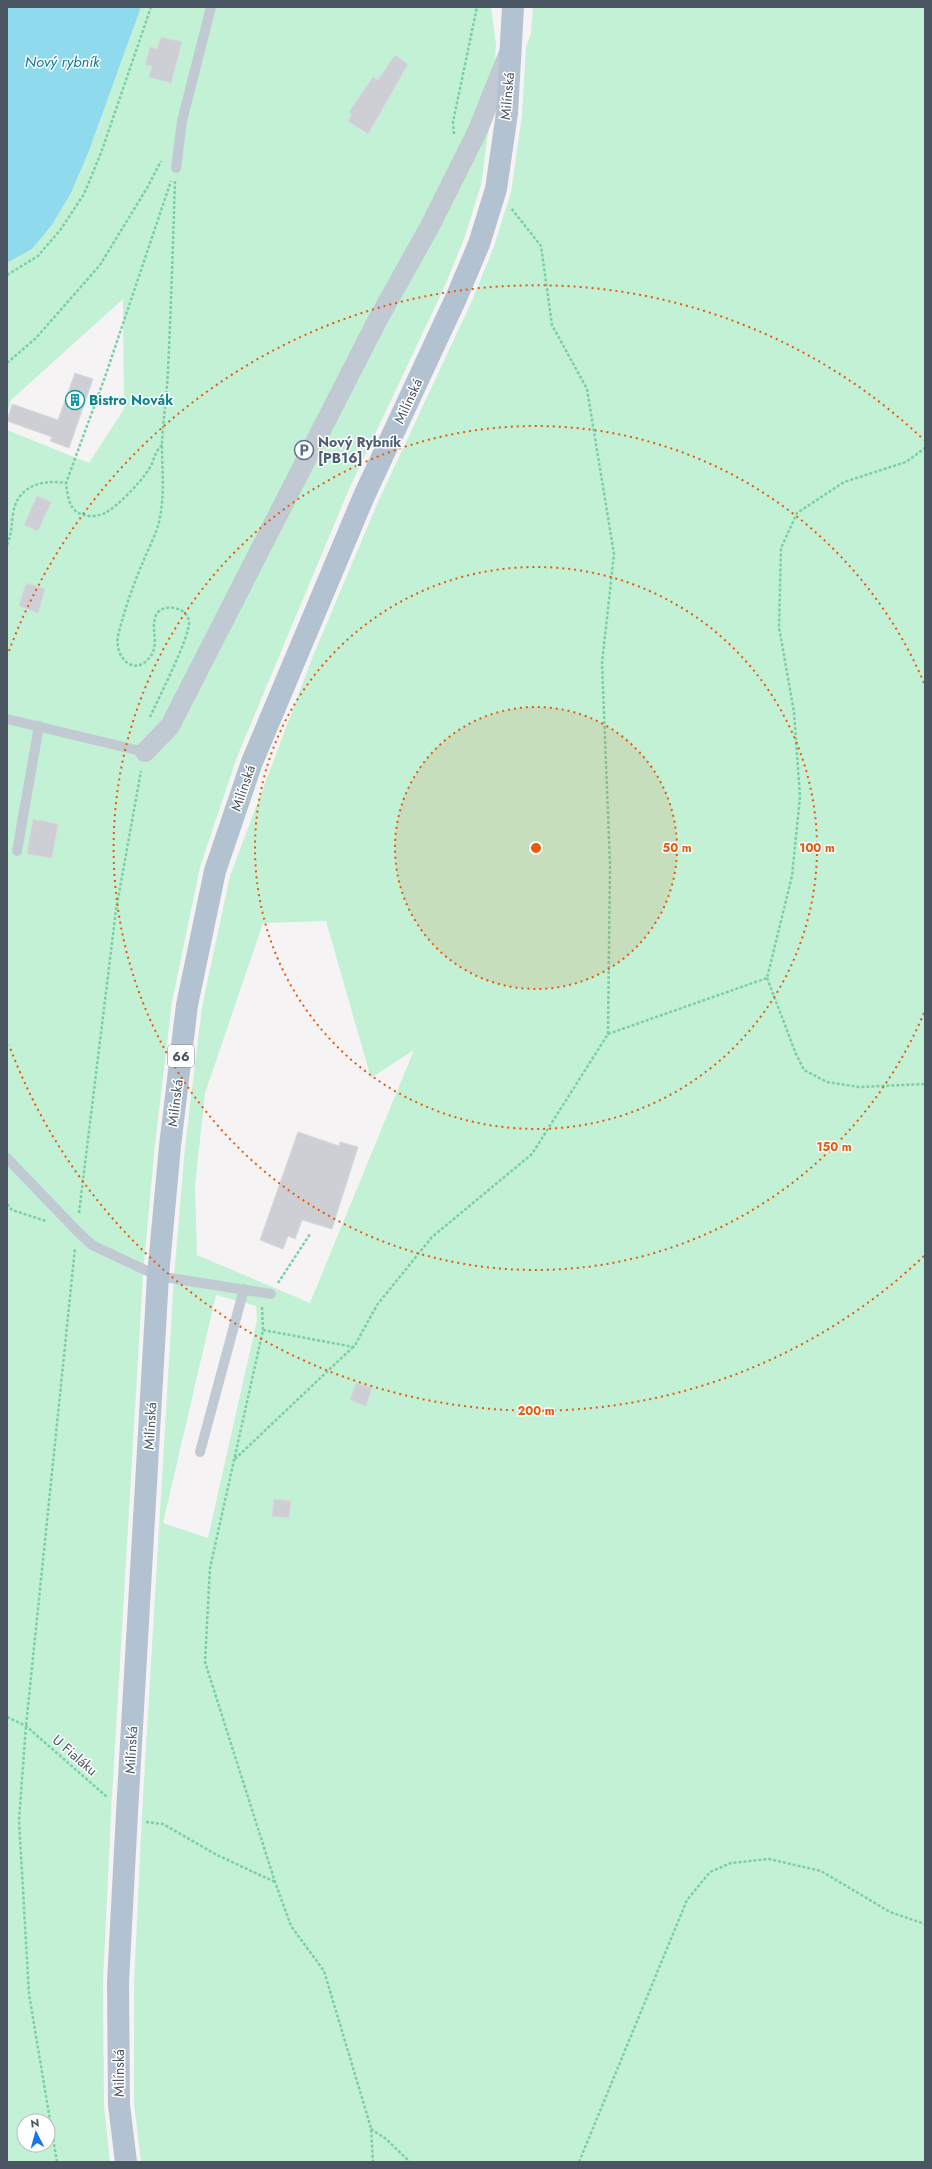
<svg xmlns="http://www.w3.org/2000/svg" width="932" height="2169" viewBox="0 0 932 2169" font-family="Jost,sans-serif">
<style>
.green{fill:#c3f1d5;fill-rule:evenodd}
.water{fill:#90daee}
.building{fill:#cdcfd5;stroke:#d7d9de}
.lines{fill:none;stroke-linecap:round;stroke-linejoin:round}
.path{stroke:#7ad0a6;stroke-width:2.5;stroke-dasharray:3 2;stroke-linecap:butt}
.lane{stroke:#c1cad2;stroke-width:10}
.street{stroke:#c1cad2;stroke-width:20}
.primary{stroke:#b3c2d1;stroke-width:22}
.ring{fill:none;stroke:#e8590c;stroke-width:2;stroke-dasharray:2 4}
.labels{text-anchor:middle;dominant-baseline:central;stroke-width:3;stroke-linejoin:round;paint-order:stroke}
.shield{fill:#fff;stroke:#808990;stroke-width:1}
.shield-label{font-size:13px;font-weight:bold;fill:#4a5661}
.street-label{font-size:14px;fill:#4a5661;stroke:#fff}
.culture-label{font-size:14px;font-weight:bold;fill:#0d838f;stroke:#fff;text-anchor:start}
.service-label{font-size:14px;font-weight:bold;fill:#4e5e75;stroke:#fff;text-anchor:start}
.water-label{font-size:15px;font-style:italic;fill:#0c7c9b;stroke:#fff}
.centre{fill:#e8590c;stroke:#fff;stroke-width:2}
.ring-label{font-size:12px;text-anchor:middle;font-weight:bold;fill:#e8590c;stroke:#fff;stroke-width:3;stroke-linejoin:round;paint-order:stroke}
</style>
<rect width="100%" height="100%" fill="#f5f3f3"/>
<g class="green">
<path d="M141,7H491L496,45L491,111L481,185L464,239L443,290L349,489L237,757L200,867L172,1002L155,1144L143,1275L111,1813L103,1982L104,2106L110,2162H7V430L89,463L124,409L123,299L11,400L7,413V263L32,249L52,225L71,193L89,151ZM24,2121H48V2145H24Z"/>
<path d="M533,7H925V2162H141L134,2104V1983L142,1814L174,1277L185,1147L202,1007L230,876L313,656L378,502L471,303L493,249L511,192L522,115L526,47L531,34ZM326,921L371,1078L414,1050L310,1303L197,1255L195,1186L205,1093L263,923ZM216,1295L256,1306L257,1320L208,1538L163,1523Z"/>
</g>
<polygon class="water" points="7,7 141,7 89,151 71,193 52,225 32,249 7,263"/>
<g class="building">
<polygon points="161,37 182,42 171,83 149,77 152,66 145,65 150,47 157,49"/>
<polygon points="395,55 408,64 368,134 348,121 352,114 349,112 373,77 378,80"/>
<polygon points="75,373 93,379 69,448 50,441 52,437 7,421 12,404 58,420"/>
<polygon points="37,496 51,502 38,531 24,525"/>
<polygon points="26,583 45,589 38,613 19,606"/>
<polygon points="33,819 58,824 52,858 27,854"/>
<polygon points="298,1132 339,1146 340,1142 358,1147 332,1229 302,1220 295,1239 288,1236 283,1249 260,1240"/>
<polygon points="356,1383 372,1388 366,1406 350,1400"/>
<polygon points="274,1499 291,1501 289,1518 272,1516"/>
</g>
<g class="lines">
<g class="path">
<polyline points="454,134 453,122 477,7"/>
<polyline points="7,275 38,256 61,229 84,194 101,153 151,7"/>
<polyline points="7,363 36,338 100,265 147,188 161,161"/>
<path d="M162,445C153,454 155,460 149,469C141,482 118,506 105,513C100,516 90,517 84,515C69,511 68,498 66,483L105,377L171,181"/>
<path d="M7,545C12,534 11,525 13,514C17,486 42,479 66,483"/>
<path d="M150,717C158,699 190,637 189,622C188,607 163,602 156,615C150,628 160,645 150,657C134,678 114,657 118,636C124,611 133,585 143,562C148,549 156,535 159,522C165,496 162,470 162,444C163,419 167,394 168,370C171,307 173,244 175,181"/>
<polyline points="767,978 796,1054 804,1070 827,1082 859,1087 925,1084"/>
<polyline points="608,1034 767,978 792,876 800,797 794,712 779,627 781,548 797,513 844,482 906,462 925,448"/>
<polyline points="7,1204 12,1210 46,1221"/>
<polyline points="79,1213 116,910 141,771"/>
<polyline points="278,1283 310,1234"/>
<polyline points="262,1307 263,1330 210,1568 205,1662 275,1882 291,1926 324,1971 371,2128 373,2162"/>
<polyline points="263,1330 354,1347 377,1305 432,1237 532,1154 608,1034 610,864 602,663 614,554 587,389 552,325 541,246 511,208"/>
<polyline points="235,1459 353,1347"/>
<polyline points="7,1717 26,1726 107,1797"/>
<polyline points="146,1822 163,1824 217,1855 275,1882"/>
<polyline points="371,2129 386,2139 410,2162"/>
<polyline points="57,2162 29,1994 19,1820 26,1726 75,1248"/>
<polyline points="579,2162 687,1900 710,1872 731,1863 769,1859 821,1871 890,1912 925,1924"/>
</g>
<g class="lane">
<polyline points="176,168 182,121 211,7"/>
<polyline points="7,719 145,752"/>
<polyline points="17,851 39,726"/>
<polyline points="7,1158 77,1231 92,1245 158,1276 271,1294"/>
<polyline points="200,1452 244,1289"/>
</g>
<polyline class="street" points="145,752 170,726 377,321 430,226 477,132 508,55"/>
<polyline class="primary" points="126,2162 119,2105 118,1982 127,1813 158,1276 170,1146 187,1005 215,871 252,762 364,496 457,296 479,244 496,189 507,113 513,7"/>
</g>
<circle cx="536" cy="848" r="141" fill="#e8590c" fill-opacity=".12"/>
<g class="ring">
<circle cx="536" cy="848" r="141"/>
<circle cx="536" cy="848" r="281"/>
<path d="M924 1013A422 422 0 1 1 924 683"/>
<path d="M924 1256A563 563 0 0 1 9 1045M9 651A563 563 0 0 1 924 440"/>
</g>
<defs>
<g id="building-ring" transform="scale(1)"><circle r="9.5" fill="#fff" stroke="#0f9aa8" stroke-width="1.5"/><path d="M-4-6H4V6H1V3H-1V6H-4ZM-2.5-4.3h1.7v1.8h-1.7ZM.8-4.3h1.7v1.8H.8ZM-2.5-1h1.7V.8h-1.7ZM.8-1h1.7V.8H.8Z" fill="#0f9aa8"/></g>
<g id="parking-ring" transform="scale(1)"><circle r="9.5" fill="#fff" stroke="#5c6f8a" stroke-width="1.5"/><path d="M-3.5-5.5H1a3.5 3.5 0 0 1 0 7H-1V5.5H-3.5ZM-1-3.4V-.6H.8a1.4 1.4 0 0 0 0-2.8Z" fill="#5c6f8a"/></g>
</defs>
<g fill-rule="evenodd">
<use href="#building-ring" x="75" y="400"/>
<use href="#parking-ring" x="304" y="450"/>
</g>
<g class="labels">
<rect class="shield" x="168" y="1045" width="26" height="22" rx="3"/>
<g class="shield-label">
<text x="181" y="1056">66</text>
</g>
<g class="street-label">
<text transform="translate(507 96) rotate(-85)">Milínská</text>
<text transform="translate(408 401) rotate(-65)">Milínská</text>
<text transform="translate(243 788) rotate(-71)">Milínská</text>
<text transform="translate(175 1103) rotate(-83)">Milínská</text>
<text transform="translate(150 1426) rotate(-87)">Milínská</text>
<text transform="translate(131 1750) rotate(-87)">Milínská</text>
<text transform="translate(75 1755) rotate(41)">U Fialáku</text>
<text transform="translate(119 2073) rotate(-90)">Milínská</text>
</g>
<g class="culture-label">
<text x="89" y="400">Bistro Novák</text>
</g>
<g class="service-label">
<text x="318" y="442">Nový Rybník<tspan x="318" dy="16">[PB16]</tspan></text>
</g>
<g class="water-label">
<text x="62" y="62">Nový rybník</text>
</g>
</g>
<circle cx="536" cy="848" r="6" class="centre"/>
<g class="ring-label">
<text x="677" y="852">50 m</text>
<text x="817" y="852">100 m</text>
<text x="834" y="1151">150 m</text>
<text x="536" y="1415">200 m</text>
</g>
<rect width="932" height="2169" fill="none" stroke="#4a5661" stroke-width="16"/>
<g transform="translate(36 2133) rotate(354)"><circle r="19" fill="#ffffff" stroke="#b7bbc0"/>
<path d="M0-3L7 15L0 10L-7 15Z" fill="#1a73e8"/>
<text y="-6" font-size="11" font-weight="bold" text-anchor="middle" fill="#4a5661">N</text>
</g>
</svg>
